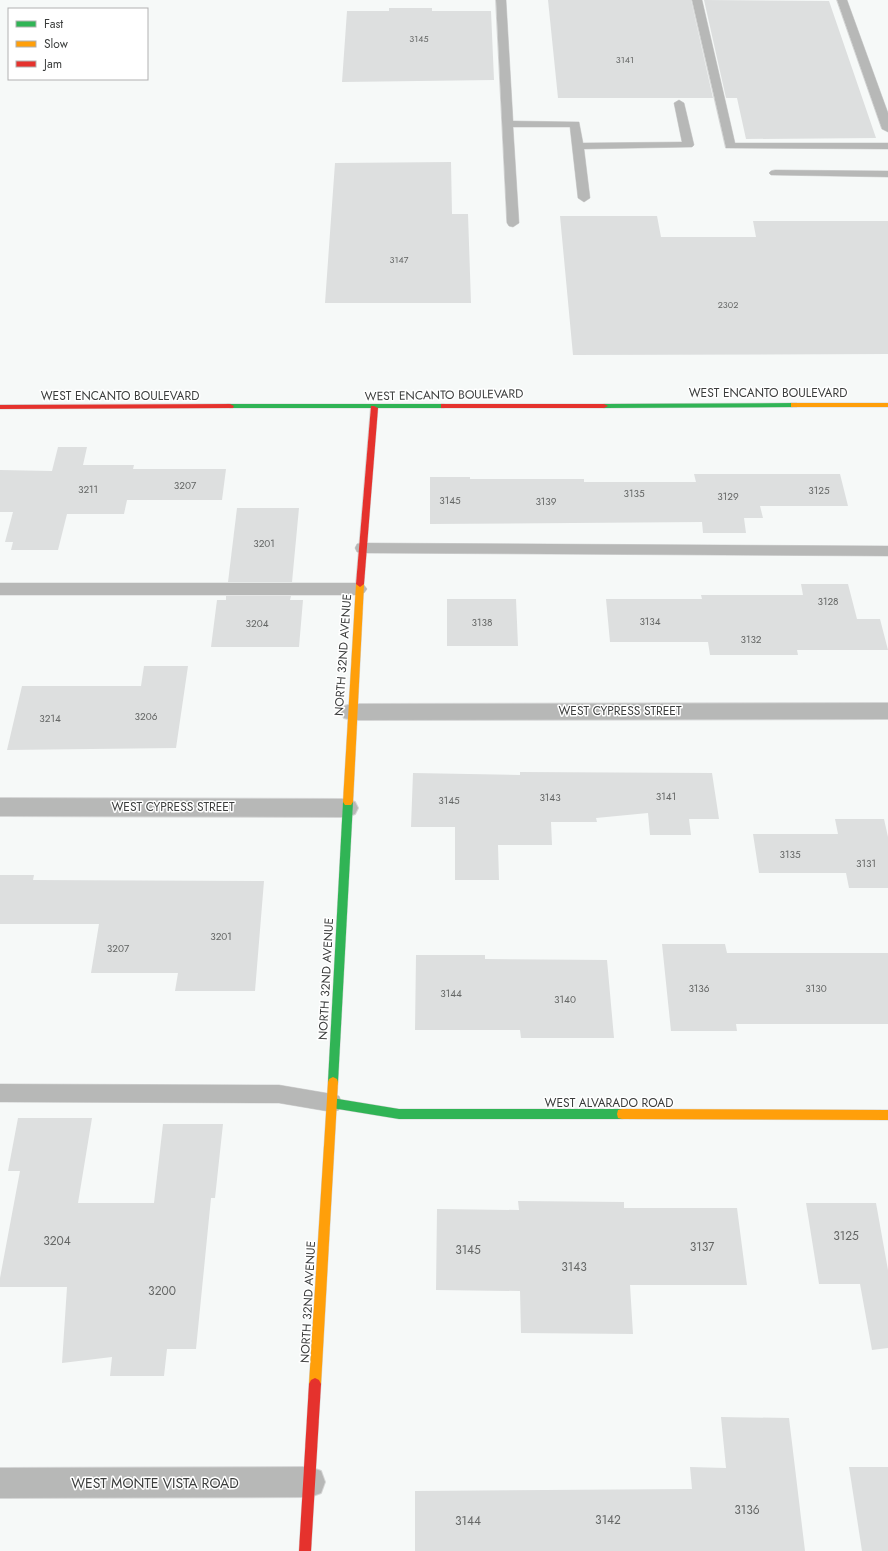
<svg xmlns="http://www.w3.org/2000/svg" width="888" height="1551" viewBox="0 0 888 1551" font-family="Jost,sans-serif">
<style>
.building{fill:#dddfdf}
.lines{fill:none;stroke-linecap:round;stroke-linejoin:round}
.lane-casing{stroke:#d5d6d6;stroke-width:1}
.street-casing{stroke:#d5d6d6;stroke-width:2}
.fast-casing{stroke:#d5d6d6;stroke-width:1}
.slow-casing{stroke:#d5d6d6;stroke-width:1}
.jam-casing{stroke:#d5d6d6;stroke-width:1}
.lane{fill:#b7b8b7;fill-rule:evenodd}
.street{fill:#b7b8b7;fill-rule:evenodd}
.fast{fill:#30b455;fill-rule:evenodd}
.slow{fill:#ff9f0a;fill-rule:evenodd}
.jam{fill:#e5322d;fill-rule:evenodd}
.labels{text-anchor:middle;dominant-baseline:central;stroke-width:3;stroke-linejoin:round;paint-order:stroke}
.far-number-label{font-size:9px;fill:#646665}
.number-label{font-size:10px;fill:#646665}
.street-label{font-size:12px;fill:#3b3d3c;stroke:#fff}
.near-number-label{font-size:12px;fill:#646665}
.near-street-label{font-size:14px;fill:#3b3d3c;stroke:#fff}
</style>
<rect width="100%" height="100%" fill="#f6f9f8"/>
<g class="building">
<polygon points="548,0 691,0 713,98 558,98"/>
<polygon points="704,0 829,1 876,138 746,139 737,98 726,98"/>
<polygon points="389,8 432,8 432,11 491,11 494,80 342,82 347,11 389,11"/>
<polygon points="451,162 452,214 468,214 471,303 325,303 335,163"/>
<polygon points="560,216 657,216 661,237 756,237 753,221 888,221 888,354 573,355"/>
<polygon points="58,447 87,447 83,465 134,465 133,469 226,469 222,500 127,500 124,514 67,514 58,550 11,550 13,542 5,542 13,512 0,512 0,470 52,471"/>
<polygon points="694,474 840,474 848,506 760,506 763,518 744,518 746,533 703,533 702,522 430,524 430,477 470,477 470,479 584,479 584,482 696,482"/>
<polygon points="237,508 299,508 292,582 228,582"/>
<polygon points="801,584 848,584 857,619 880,619 888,650 797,650 798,655 710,655 708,642 610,642 606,599 702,599 701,595 803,595"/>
<polygon points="226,596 291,596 290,600 303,600 299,647 211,647 217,600 226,600"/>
<polygon points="447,599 516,599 518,646 447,646"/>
<polygon points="144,666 188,666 176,748 7,750 22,686 141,686"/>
<polygon points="520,772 712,773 719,819 689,819 691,835 650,835 648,813 596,818 597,822 551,822 552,845 498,845 499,880 455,880 455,827 411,827 413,773 520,775"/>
<polygon points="835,819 884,819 888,837 888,888 849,888 846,873 759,873 753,834 838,834"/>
<polygon points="0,875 34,875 33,880 264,881 255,991 175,991 178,973 91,973 99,924 0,924"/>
<polygon points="662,944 725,944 727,953 888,953 888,1024 736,1024 737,1031 671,1031"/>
<polygon points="416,955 485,955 485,959 607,960 614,1038 521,1038 520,1030 415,1030"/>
<polygon points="18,1118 92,1118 78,1203 154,1203 163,1124 223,1124 215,1198 211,1198 196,1349 167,1349 164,1376 110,1376 112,1357 62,1363 67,1287 0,1287 0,1278 20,1171 8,1171"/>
<polygon points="518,1201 624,1202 624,1208 737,1208 747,1285 630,1285 633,1334 521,1333 520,1291 436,1290 437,1209 519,1210"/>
<polygon points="806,1203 876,1203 888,1270 888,1348 872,1350 860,1284 819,1284"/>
<polygon points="721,1417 789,1418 805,1551 415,1551 415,1491 692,1489 690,1467 726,1468"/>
<polygon points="849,1467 888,1467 888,1551 862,1551"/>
</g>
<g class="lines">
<g class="lane-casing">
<g id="lane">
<polygon points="496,0 506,0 513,121 579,122 583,143 682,142 674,103 679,100 684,103 694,145 692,147 584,149 590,198 584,202 578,198 570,127 513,127 519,223 513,227 509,226 507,223"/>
<polygon points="692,0 702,0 735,143 888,143 888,149 726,148"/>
<polygon points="837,0 847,0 888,113 888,132 882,129"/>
<polygon points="775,170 888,171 888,177 771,175 769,173 771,171"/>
<polygon points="362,543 888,546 888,556 362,553 357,552 355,548 357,544"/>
<polygon points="0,583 359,583 364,585 367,589 364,593 359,595 0,595"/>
<polygon points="0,1084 279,1085 332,1094 339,1096 342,1103 339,1110 332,1112 279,1103 0,1102"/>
</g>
</g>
<g class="street-casing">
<g id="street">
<polygon points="888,703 888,719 352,720 344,718 341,712 344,706 352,704"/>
<polygon points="0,798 347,799 355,802 358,808 355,814 347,817 0,816"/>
<polygon points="310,1467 321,1471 325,1482 321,1493 310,1497 0,1498 0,1468"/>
</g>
</g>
<g class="fast-casing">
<g id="fast">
<polygon points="794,403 797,403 797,407 604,408 600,406 604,404"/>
<polygon points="227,404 444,404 448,406 444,408 230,408 226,406"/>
<polygon points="348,798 351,799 353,802 338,1082 337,1085 333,1087 329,1085 328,1082 343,802 345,799"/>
<polygon points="332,1098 399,1109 622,1109 626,1110 627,1114 626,1118 622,1119 399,1119 332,1108 328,1106 327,1103 328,1100"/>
</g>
</g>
<g class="slow-casing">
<g id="slow">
<rect x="791" y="403" width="97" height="4"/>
<polygon points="360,581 364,584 353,802 351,805 345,805 343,802 356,584"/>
<polygon points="333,1077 337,1079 338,1082 321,1384 319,1388 315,1390 311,1388 309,1384 328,1082 329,1079"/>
<polygon points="622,1109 888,1110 888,1120 622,1119 618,1118 617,1114 618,1110"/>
</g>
</g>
<g class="jam-casing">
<g id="jam">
<polygon points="230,404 234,406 233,408 0,409 0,405"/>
<polygon points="441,404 604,404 608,406 604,408 441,408"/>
<polygon points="371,406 374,406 378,408 364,584 360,587 356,584"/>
<polygon points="315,1378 319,1380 321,1384 311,1551 299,1551 309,1384 311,1380"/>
</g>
</g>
<use href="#lane" class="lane"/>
<use href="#street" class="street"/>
<use href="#fast" class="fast"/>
<use href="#slow" class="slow"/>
<use href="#jam" class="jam"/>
</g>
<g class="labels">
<g class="far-number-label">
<text x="419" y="38">3145</text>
<text x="625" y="59">3141</text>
<text x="399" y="259">3147</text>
<text x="728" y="304">2302</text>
</g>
<g class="number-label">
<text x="185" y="485">3207</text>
<text x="88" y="489">3211</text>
<text x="819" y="490">3125</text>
<text x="634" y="493">3135</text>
<text x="728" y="496">3129</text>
<text x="450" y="500">3145</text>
<text x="546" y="501">3139</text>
<text x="264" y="543">3201</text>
<text x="828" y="601">3128</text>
<text x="650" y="621">3134</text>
<text x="482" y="622">3138</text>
<text x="257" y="623">3204</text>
<text x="751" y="639">3132</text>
<text x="146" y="716">3206</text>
<text x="50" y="718">3214</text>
<text x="666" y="796">3141</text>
<text x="550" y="797">3143</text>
<text x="449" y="800">3145</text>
<text x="790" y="854">3135</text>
<text x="866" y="863">3131</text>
<text x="221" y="936">3201</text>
<text x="118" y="948">3207</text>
<text x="699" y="988">3136</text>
<text x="816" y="988">3130</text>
<text x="451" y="993">3144</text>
<text x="565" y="999">3140</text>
</g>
<g class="street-label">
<text x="768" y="393">WEST ENCANTO BOULEVARD</text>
<text transform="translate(444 395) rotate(-1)">WEST ENCANTO BOULEVARD</text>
<text x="120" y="396">WEST ENCANTO BOULEVARD</text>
<text transform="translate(343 655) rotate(-86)">NORTH 32ND AVENUE</text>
<text x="620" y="711">WEST CYPRESS STREET</text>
<text x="173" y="807">WEST CYPRESS STREET</text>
<text transform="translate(326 979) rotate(-87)">NORTH 32ND AVENUE</text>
<text x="609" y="1103">WEST ALVARADO ROAD</text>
<text transform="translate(308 1302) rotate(-87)">NORTH 32ND AVENUE</text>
</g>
<g class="near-number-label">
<text x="846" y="1236">3125</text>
<text x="57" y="1241">3204</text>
<text x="702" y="1247">3137</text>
<text x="468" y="1250">3145</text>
<text x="574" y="1267">3143</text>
<text x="162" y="1291">3200</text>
<text x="747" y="1510">3136</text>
<text x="608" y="1520">3142</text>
<text x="468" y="1521">3144</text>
</g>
<g class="near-street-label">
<text x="155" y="1483">WEST MONTE VISTA ROAD</text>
</g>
</g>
<rect x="8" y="8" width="140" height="72" fill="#ffffff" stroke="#b1b1b1"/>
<rect x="16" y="21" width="20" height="6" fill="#30b455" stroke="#b1b1b1"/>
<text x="44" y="28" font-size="12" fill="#3b3d3c">Fast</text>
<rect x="16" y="41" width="20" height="6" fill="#ff9f0a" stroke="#b1b1b1"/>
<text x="44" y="48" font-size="12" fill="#3b3d3c">Slow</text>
<rect x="16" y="61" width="20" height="6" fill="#e5322d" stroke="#b1b1b1"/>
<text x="44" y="68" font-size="12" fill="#3b3d3c">Jam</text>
</svg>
